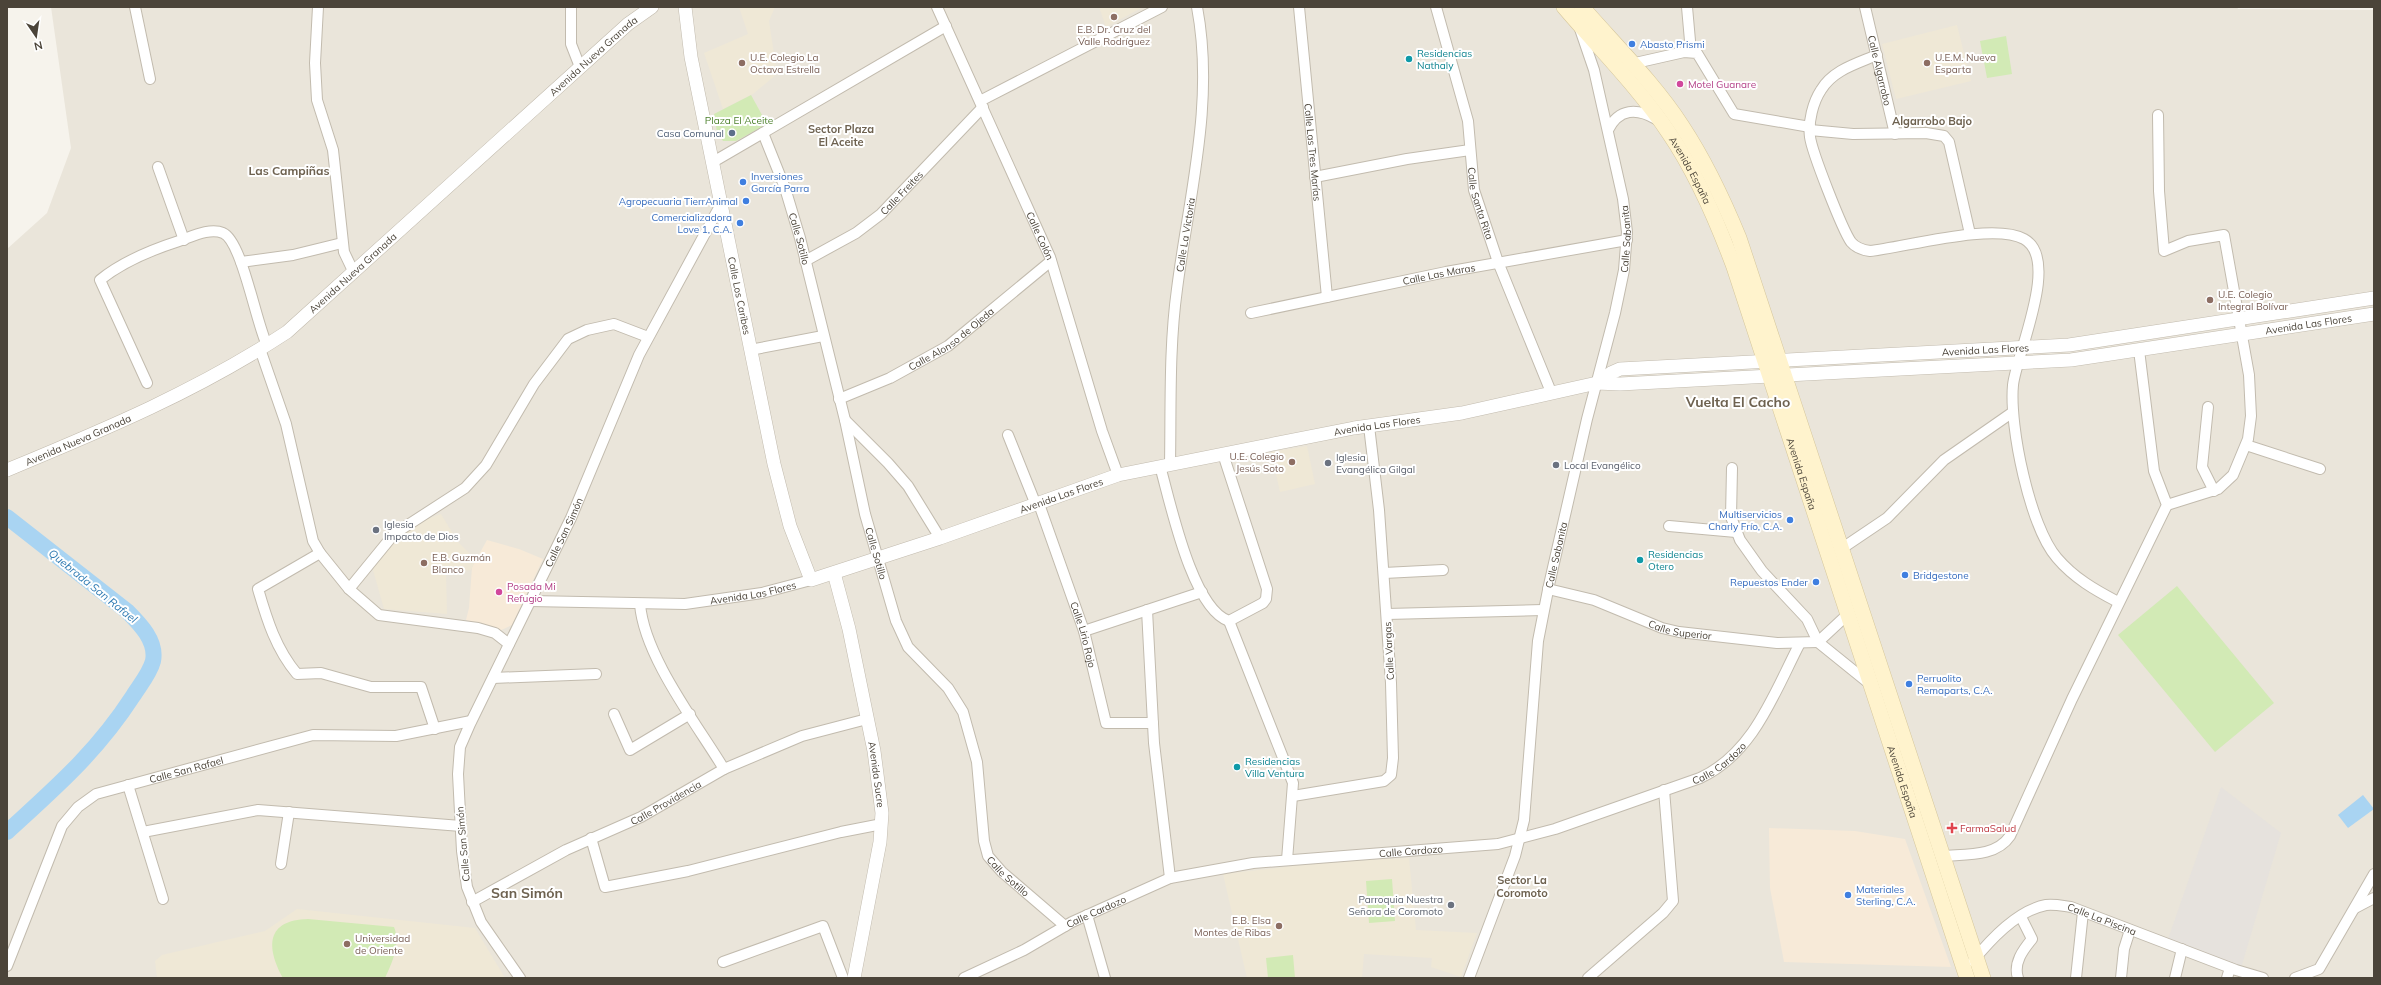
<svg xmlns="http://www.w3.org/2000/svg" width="2381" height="985" viewBox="0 0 2381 985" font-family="Mulish,sans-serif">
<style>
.residential{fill:#eae5da}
.commercial{fill:#f7ead8}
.industrial{fill:#e6e2dd}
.education{fill:#efe8d6}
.green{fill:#d2eab5}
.water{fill:#a9d4f2}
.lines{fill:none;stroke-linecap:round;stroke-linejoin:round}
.river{stroke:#a9d4f2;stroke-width:16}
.minor-casing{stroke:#c2bbae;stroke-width:12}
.tertiary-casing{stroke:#c2bbae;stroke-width:14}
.secondary-casing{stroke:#d6c79b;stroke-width:16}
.minor{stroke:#fff;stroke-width:10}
.tertiary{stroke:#fff;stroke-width:13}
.secondary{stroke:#fff3cd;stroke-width:15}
.education-dot{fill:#8d6e63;stroke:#fff;stroke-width:1.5}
.shop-dot{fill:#3f7fe0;stroke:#fff;stroke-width:1.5}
.culture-dot{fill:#0f9aa8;stroke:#fff;stroke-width:1.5}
.hotel-dot{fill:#d1479c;stroke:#fff;stroke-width:1.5}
.service-dot{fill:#5c6f8a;stroke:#fff;stroke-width:1.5}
.worship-dot{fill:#6b7280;stroke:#fff;stroke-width:1.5}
.health-dot{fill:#e0444e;stroke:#fff;stroke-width:1.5}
.labels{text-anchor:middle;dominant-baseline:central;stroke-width:4;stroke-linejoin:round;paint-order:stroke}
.education-label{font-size:10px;fill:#785e54;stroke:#fff;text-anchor:start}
.shop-label{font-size:10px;fill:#366cbe;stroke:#fff;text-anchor:start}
.culture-label{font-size:10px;fill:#0d838f;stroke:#fff;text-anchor:start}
.street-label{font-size:10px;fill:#4b4439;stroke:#fff}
.hotel-label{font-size:10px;fill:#b23c85;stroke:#fff;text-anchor:start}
.park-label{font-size:10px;fill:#4a7f2a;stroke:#fff}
.service-label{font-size:10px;fill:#4e5e75;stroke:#fff;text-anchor:end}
.worship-label{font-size:10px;fill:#5b616d;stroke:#fff;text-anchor:start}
.health-label{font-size:10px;fill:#be3a42;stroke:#fff;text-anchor:start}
.neighbourhood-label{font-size:11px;font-weight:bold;fill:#6e6250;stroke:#fff}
.water-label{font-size:11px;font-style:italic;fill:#2e7ab2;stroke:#fff}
.quarter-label{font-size:12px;font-weight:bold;fill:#6e6250;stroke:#fff}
.district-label{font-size:14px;font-weight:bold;fill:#6e6250;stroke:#fff}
</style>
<rect width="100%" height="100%" fill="#f6f3ec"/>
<polygon class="residential" points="51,7 2237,7 2238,9 2374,10 2374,978 7,978 7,249 47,213 71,148"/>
<g class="commercial">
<polygon points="487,540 519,549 543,559 512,625 497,632 466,620 469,608 472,567"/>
<polygon points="1769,828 1855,831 1905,839 1951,967 1784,962 1770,888"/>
</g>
<polygon class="industrial" points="2221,787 2281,833 2241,968 2168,939"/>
<g class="education">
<polygon points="739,7 775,7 769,21 777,74 753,94 723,109 704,53 748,34"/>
<polygon points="1099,7 1143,7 1106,27"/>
<polygon points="1957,25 1971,81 1896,99 1882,44"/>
<polygon points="1307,446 1315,484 1280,492 1271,452"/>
<polygon points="441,514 458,542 476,560 471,570 446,573 447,614 384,609 373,570 374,566 384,551 407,531 422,521"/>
<polygon points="1409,858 1416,930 1477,933 1461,977 1431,967 1432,958 1364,954 1362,978 1247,978 1223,874 1328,862"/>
<polygon points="297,909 475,928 505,978 157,978 155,961 162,955 265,931"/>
</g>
<g class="green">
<polygon points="2006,36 2012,74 1987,78 1980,41"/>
<polygon points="751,95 767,124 736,141 723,141 717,132 714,114"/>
<polygon points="2177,586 2274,703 2215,752 2118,635"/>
<polygon points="1392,879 1395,921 1369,923 1366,881"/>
<path d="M308,919L394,927C401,944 392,963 385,978H283C266,947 266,920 308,919Z"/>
<polygon points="1293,955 1295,978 1268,978 1266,958"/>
</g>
<polygon class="water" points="2363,795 2374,809 2348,828 2338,815"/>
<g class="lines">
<path class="river" d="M7,517L127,611C140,624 157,641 153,661C150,673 140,685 133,696C96,753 56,787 7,832"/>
<g class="minor-casing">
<g id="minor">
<polyline points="135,7 150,79"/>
<polyline points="318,7 315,63 317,100 333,150 344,252 354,273"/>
<polyline points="571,7 571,44 580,67"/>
<path id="s1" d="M937,7L1050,257L1102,431L1118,475"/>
<path id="s2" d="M1299,7L1327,297"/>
<path id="s3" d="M1436,7L1468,121L1474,190L1498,262L1551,392"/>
<polyline points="1687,7 1691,52"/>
<path id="s4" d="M1865,7L1895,134"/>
<path d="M1877,55C1856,64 1833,70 1821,90C1813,102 1808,122 1810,137C1812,152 1842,229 1851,242C1856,248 1862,250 1870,251C1906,247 1994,222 2024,239C2061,259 2016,355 2013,385C2009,426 2030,527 2057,558C2074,578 2095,590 2118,602"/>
<polyline points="1631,64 1684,52 1697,53 1734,114 1810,127"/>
<polyline points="980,101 1162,7"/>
<polyline points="2158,115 2159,191 2164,251 2188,241 2224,235 2249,375 2251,416 2248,439 2233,475 2218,489 2167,505"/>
<path d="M1608,130C1619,108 1637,108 1656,119"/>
<polyline points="1810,130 1853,134 1926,133 1944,136 1949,142 1970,234"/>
<path id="s5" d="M763,133L785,188L800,238L845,420L865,514L896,621L908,647L948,688L963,712L977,762L984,841L988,856L1002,872L1065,926"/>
<polyline points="713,162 946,26"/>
<polyline points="158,167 184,240"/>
<polyline points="1315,177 1407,159 1470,150"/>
<path id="s6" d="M805,261L856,233L881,214L983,107"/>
<polyline points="241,262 293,255 342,243"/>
<path id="s7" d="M1251,313L1446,272L1627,240"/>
<polyline points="260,349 286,424 313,541 320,553 349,589 379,615 478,628 495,633 509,644"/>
<polyline points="750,350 823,336"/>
<path d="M147,383L100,280C122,262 151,250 179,241C191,237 210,227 223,233C242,241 256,323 267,345"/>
<path id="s8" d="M839,399L890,378L948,346L1051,261"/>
<polyline points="2208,407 2202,467 2214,491"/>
<polyline points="845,420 888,463 908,486 940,538"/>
<polyline points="1008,435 1036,505"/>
<polyline points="2246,445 2320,469"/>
<path id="s9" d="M1170,464C1171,406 1169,347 1177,289C1189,195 1215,102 1197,7"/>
<path d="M1160,466C1170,501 1192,609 1229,621L1263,603L1266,599L1267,589L1223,454"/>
<polyline points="1732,468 1731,517 1740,540 1762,571 1807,619 1818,642 1870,684"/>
<path id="s10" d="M1039,504L1084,631L1106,723H1153"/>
<polyline points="1669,526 1736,532"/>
<polyline points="1841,549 1887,518 1944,460 2013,412"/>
<path d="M320,553L258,589C267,620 276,649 297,674L321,673L371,687H421L435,729"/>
<polyline points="1384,573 1443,570"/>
<polyline points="349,589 394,534 465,488 486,465 534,384 568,339 587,330 614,324 648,337"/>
<path id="s11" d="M1548,589L1594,600L1662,628L1679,632L1777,643L1818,642L1847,615"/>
<path id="s12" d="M530,601L685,604L762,593L811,580"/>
<path d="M640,604C644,656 696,723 724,769"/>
<polyline points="1147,610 1154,743 1170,878"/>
<polyline points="1387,614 1543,610"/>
<polyline points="1229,621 1293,783 1287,860"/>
<polyline points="1084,631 1202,592"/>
<polyline points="493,678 596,674"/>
<polyline points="614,714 630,750 690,714"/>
<polyline points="128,785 163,899"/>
<polyline points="1293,796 1384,781 1391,775 1393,758 1391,683 1379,510 1369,426"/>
<polyline points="143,832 258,810 461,826"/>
<polyline points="591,838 605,887 688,871 841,832 882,824"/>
<path d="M1943,856C1966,854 1996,857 2010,836L2072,699L2167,505L2154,471L2139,350"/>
<polyline points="281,864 289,812"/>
<path id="s13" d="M472,902L566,850L641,817L724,769L802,736L867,719"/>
<polyline points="2355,908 2374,898"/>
<polyline points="1087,915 1105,978"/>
<path id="s14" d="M1973,961C1990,940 2018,910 2046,905C2055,904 2063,906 2071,907L2236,970L2263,978"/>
<polyline points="723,962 823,926 843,978"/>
<path id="s15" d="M7,966L62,826L78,807L96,794L313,735L396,736L471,721"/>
<path id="s16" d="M520,978L481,922L467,887L462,851L458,774L460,747L470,724L571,518L639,355L721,204"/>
<path id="s17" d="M964,978L1024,950L1072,922L1170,878L1253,863L1498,844L1555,829L1700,778C1754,753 1774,693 1800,643"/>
<path id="s18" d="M1469,978L1515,856L1524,820L1538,641L1549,585L1587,419L1615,313L1624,270L1627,232L1623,199L1594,70L1580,29"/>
<polyline points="1588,978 1663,913 1673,901 1664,790"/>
<path d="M2018,978C2013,963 2023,950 2032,939L2021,917"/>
<polyline points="2076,978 2083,912"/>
<polyline points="2121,978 2124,949 2130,930"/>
<polyline points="2175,978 2182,949"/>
<polyline points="2227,978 2230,968"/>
<polyline points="2295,978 2319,969 2374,874"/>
</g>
</g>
<g class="tertiary-casing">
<g id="tertiary">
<path id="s19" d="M685,7L691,57L774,464L790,526L811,580L940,538L1118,475L1354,428L1462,413L1597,383L1620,384L2071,360L2374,314"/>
<path id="s20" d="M1597,383L1611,373L1620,369L2069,345L2374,298"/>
<path id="s21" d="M7,470C106,429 197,391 287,332L628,24L652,7"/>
<path id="s22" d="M834,573L849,629L874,751L882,813L880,842L854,978"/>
</g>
</g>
<g class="secondary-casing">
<g id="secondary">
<path id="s23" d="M1564,7C1599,48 1639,88 1669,133C1697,174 1717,221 1734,267L1967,978"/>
<path d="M1582,7C1616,46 1654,83 1682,126C1705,161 1723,199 1739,238L1983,978"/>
</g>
</g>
<use href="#minor" class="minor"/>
<use href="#tertiary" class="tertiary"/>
<use href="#secondary" class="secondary"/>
</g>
<g class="education-dot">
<circle cx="1114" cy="17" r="4"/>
<circle cx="742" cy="63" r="4"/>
<circle cx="1927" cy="63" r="4"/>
<circle cx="2210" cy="300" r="4"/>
<circle cx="1292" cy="462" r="4"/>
<circle cx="424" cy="563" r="4"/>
<circle cx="1279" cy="926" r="4"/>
<circle cx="347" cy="944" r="4"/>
</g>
<g class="shop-dot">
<circle cx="1632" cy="44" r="4"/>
<circle cx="743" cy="182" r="4"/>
<circle cx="746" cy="201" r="4"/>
<circle cx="740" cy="223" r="4"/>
<circle cx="1790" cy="520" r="4"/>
<circle cx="1905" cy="575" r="4"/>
<circle cx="1816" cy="582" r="4"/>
<circle cx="1909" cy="684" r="4"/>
<circle cx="1848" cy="895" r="4"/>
</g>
<g class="culture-dot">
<circle cx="1409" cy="59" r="4"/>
<circle cx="1640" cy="560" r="4"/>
<circle cx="1237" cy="767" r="4"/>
</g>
<g class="hotel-dot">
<circle cx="1680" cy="84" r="4"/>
<circle cx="499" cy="592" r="4"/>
</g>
<circle class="service-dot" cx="732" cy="133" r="4"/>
<g class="worship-dot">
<circle cx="1328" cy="463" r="4"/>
<circle cx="1556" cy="465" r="4"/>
<circle cx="376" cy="530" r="4"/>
<circle cx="1451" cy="905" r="4"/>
</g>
<path class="health-dot" d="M1950 822h4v4h4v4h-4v4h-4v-4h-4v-4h4z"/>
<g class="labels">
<g class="education-label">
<text x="1114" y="29" text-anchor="middle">E.B. Dr. Cruz del<tspan x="1114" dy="12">Valle Rodríguez</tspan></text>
<text x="750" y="57">U.E. Colegio La<tspan x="750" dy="12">Octava Estrella</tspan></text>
<text x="1935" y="57">U.E.M. Nueva<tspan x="1935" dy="12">Esparta</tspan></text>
<text x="2218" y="294">U.E. Colegio<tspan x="2218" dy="12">Integral Bolívar</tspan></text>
<text x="1284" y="456" text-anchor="end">U.E. Colegio<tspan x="1284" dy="12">Jesús Soto</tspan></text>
<text x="432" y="557">E.B. Guzmán<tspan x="432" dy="12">Blanco</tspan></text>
<text x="1271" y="920" text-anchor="end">E.B. Elsa<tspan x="1271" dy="12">Montes de Ribas</tspan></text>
<text x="355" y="938">Universidad<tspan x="355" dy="12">de Oriente</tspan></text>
</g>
<g class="shop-label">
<text x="1640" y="44">Abasto Prismi</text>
<text x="751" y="176">Inversiones<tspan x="751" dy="12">García Parra</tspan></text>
<text x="738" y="201" text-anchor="end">Agropecuaria TierrAnimal</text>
<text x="732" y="217" text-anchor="end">Comercializadora<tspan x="732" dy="12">Love 1, C.A.</tspan></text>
<text x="1782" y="514" text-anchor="end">Multiservicios<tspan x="1782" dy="12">Charly Frío, C.A.</tspan></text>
<text x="1913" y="575">Bridgestone</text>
<text x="1808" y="582" text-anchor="end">Repuestos Ender</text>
<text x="1917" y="678">Perruolito<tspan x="1917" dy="12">Remaparts, C.A.</tspan></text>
<text x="1856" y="889">Materiales<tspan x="1856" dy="12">Sterling, C.A.</tspan></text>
</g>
<g class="culture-label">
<text x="1417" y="53">Residencias<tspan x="1417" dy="12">Nathaly</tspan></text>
<text x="1648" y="554">Residencias<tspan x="1648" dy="12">Otero</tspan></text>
<text x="1245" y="761">Residencias<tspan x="1245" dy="12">Villa Ventura</tspan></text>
</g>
<g class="street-label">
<text stroke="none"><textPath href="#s21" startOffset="725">Avenida Nueva Granada</textPath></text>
<text stroke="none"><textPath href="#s4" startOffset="65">Calle Algarrobo</textPath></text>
<text stroke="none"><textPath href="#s2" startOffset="146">Calle Las Tres Marías</textPath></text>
<text stroke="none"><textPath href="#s23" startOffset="207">Avenida España</textPath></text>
<text stroke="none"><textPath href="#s6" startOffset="119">Calle Freites</textPath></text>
<text stroke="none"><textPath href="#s3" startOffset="202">Calle Santa Rita</textPath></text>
<text stroke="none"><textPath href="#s9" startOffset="230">Calle La Victoria</textPath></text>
<text stroke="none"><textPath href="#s1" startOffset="251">Calle Colón</textPath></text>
<text stroke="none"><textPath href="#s5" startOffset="112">Calle Sotillo</textPath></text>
<text stroke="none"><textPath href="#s18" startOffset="759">Calle Sabanita</textPath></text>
<text stroke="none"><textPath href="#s21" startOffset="401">Avenida Nueva Granada</textPath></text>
<text stroke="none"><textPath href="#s7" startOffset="192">Calle Las Maras</textPath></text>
<text stroke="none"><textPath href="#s19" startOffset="294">Calle Los Caribes</textPath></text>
<text stroke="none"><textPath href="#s19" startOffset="2115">Avenida Las Flores</textPath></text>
<text stroke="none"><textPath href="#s8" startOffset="128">Calle Alonso de Ojeda</textPath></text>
<text stroke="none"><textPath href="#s20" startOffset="393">Avenida Las Flores</textPath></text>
<text stroke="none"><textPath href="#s19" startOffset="1176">Avenida Las Flores</textPath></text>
<text stroke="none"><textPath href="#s21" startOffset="77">Avenida Nueva Granada</textPath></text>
<text stroke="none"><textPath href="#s23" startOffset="531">Avenida España</textPath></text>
<text stroke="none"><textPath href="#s19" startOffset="852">Avenida Las Flores</textPath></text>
<text stroke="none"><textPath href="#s16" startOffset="485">Calle San Simón</textPath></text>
<text stroke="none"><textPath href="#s5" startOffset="436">Calle Sotillo</textPath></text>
<text stroke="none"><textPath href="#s18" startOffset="435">Calle Sabanita</textPath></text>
<text stroke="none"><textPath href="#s12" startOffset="224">Avenida Las Flores</textPath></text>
<text stroke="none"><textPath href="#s11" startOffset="139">Calle Superior</textPath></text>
<text stroke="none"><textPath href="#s10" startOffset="138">Calle Lirio Rojo</textPath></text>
<text transform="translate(1389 651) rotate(-93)">Calle Vargas</text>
<text stroke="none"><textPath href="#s17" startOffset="796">Calle Cardozo</textPath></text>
<text stroke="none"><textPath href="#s15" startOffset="291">Calle San Rafael</textPath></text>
<text stroke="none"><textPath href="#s22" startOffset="206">Avenida Sucre</textPath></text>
<text stroke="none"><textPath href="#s23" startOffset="855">Avenida España</textPath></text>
<text stroke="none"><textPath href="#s13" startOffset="218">Calle Providencia</textPath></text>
<text transform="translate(463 844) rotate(-95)">Calle San Simón</text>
<text stroke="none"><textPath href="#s17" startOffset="472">Calle Cardozo</textPath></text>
<text stroke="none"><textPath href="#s5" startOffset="796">Calle Sotillo</textPath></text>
<text stroke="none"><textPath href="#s17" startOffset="148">Calle Cardozo</textPath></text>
<text stroke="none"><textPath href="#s14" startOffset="152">Calle La Piscina</textPath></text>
</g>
<g class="hotel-label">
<text x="1688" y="84">Motel Guanare</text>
<text x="507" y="586">Posada Mi<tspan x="507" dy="12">Refugio</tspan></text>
</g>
<g class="park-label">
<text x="739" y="120">Plaza El Aceite</text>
</g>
<g class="service-label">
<text x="724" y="133">Casa Comunal</text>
</g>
<g class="worship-label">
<text x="1336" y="457">Iglesia<tspan x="1336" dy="12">Evangélica Gilgal</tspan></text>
<text x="1564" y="465">Local Evangélico</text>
<text x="384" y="524">Iglesia<tspan x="384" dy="12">Impacto de Dios</tspan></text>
<text x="1443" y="899" text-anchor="end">Parroquia Nuestra<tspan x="1443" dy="12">Señora de Coromoto</tspan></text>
</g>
<g class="health-label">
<text x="1960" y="828">FarmaSalud</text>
</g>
<g class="neighbourhood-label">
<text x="1932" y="121">Algarrobo Bajo</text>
<text x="841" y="129">Sector Plaza<tspan x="841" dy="13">El Aceite</tspan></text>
<text x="1522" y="880">Sector La<tspan x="1522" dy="13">Coromoto</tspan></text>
</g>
<g class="water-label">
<text transform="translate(93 586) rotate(39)">Quebrada San Rafael</text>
</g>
<g class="quarter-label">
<text x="289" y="170">Las Campiñas</text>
</g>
<g class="district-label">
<text x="1738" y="402">Vuelta El Cacho</text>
<text x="527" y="893">San Simón</text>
</g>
</g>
<rect width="2381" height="985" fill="none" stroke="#4b4439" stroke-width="16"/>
<g transform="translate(36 36) rotate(167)" stroke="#ffffff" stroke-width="3" paint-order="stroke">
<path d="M0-3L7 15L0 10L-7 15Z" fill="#4b4439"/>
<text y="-6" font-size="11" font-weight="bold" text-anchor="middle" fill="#4b4439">N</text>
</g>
</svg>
